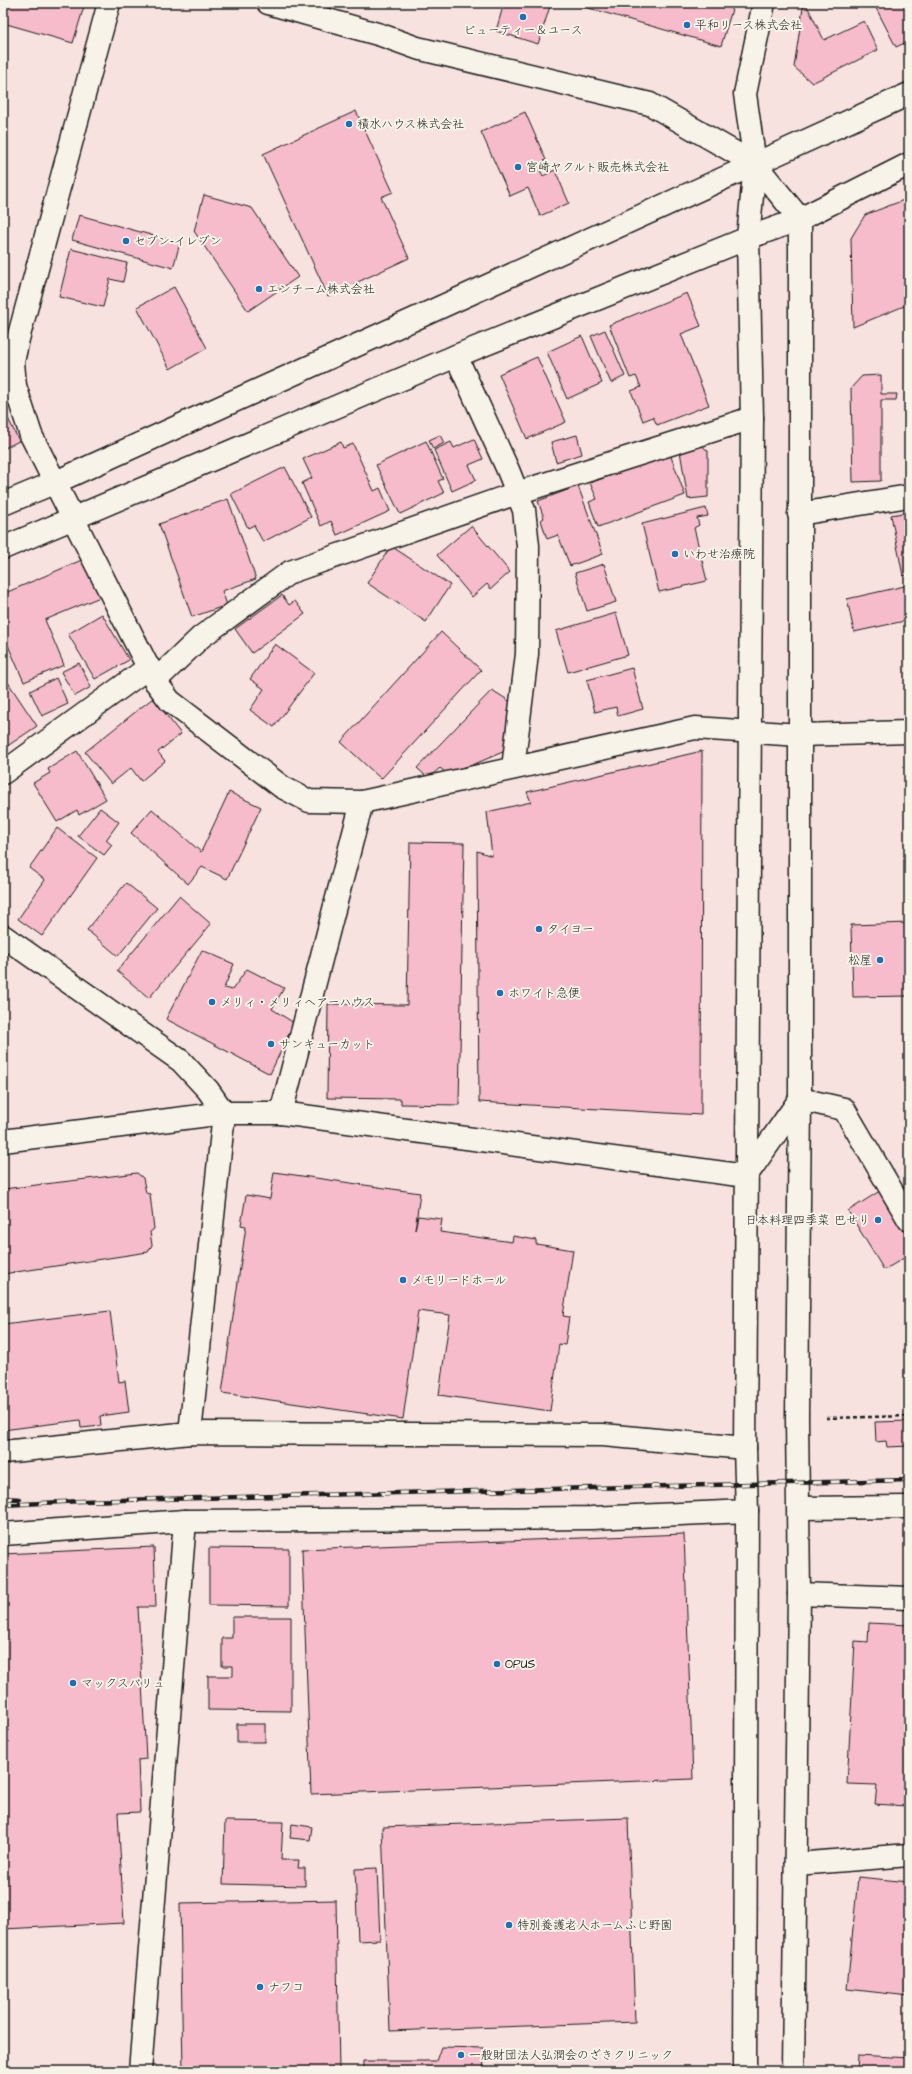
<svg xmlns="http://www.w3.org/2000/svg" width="912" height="2074" viewBox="0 0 912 2074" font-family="'Architects Daughter','Klee One',sans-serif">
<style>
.building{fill:#f6bccc;stroke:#1c1c1c}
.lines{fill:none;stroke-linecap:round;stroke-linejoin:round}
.minor-casing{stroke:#1c1c1c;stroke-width:25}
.tertiary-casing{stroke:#1c1c1c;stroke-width:25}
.path{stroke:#1c1c1c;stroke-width:2.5;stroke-dasharray:4 3;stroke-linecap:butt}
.minor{stroke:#f7f3e8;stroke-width:22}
.tertiary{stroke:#f7f3e8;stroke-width:22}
.rail-casing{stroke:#1c1c1c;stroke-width:4.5}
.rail{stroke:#f7f3e8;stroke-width:3;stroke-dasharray:9;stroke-linecap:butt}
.poi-dot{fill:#1f6fb2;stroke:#f7f3e8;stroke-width:1.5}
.labels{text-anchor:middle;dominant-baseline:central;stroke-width:4;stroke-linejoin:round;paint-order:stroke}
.poi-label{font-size:12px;fill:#1c1c1c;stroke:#f7f3e8;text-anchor:start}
</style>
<rect width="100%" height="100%" fill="#f7e2e0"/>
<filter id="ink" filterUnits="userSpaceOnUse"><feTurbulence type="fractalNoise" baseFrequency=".025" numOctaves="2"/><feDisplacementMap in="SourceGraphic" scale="8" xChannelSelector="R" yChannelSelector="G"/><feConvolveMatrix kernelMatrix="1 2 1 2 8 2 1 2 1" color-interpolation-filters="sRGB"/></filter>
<g filter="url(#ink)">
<g class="building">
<polygon points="3,3 85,3 73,43 3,23"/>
<polygon points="504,3 551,3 538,44 496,31"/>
<polygon points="571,3 734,3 721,46"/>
<polygon points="882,3 909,3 909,41 896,47 875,6"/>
<polygon points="806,4 824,40 864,21 878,50 812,83 794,67 803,8"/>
<polygon points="356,111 393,192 381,197 409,258 328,296 263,154"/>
<polygon points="525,112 546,160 537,164 543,176 555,170 569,203 540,216 528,188 510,196 481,132"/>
<polygon points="204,195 252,208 298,277 248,311 194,231"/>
<polygon points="909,198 909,304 853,327 851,238 865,215"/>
<polygon points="79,215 180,243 173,268 72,240"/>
<polygon points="71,249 127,263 123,282 110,279 103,307 59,297"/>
<polygon points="174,287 207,348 170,369 137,307"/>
<polygon points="687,293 701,326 681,334 709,405 657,425 653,417 643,421 631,391 641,387 636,376 630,378 609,325"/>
<polygon points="605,330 625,376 611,383 591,336"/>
<polygon points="582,336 602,383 567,399 547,352"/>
<polygon points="537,357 566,422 527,439 499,374"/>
<polygon points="881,375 881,394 897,394 896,400 881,400 881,481 853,482 851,388 862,376"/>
<polygon points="3,408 19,441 3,449"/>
<polygon points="440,435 444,443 433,449 429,440"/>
<polygon points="577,435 582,454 556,462 551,442"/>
<polygon points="474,439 483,459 469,465 476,480 452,491 434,450 451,442 454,448"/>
<polygon points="426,441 443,479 438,481 444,493 400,514 376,465"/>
<polygon points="341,442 343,448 353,444 374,491 380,488 390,511 337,535 331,521 321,526 302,483 312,478 303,459"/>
<polygon points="699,443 708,451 708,497 688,499 680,451"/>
<polygon points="670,454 685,495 598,527 589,502 597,499 590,483"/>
<polygon points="285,467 311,517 263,542 254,525 248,528 231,494"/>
<polygon points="578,486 603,554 570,566 558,535 547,539 541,520 544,518 538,501"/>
<polygon points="228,499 256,579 222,591 227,605 192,617 159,524"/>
<polygon points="706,508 708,516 697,518 699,525 694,528 707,581 659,592 642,524"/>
<polygon points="909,512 909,575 903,576 891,515"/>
<polygon points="471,526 510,572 491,589 487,584 472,597 437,555"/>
<polygon points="391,546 450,585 426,622 367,583"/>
<polygon points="84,559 100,597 45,620 64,665 24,682 7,643 3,645 3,594"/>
<polygon points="604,564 616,602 587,611 575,573"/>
<polygon points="909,585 909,620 854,632 847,599"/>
<polygon points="282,595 289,605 295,601 305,614 252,653 235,629"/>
<polygon points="616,613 628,655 568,672 556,631"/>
<polygon points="102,614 129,660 95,679 68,634"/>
<polygon points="441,632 481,670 381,779 341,742"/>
<polygon points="275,644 314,673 274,727 250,710 264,689 250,679"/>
<polygon points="79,663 91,687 75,696 61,672"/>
<polygon points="632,668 643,709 618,716 616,707 595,712 587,680"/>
<polygon points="3,675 37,726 3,749"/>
<polygon points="56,678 68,704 42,716 30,691"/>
<polygon points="492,690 514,704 505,751 449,775 440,768 428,778 417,768"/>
<polygon points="153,698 181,734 158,752 165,761 141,781 131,768 111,784 85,752"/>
<polygon points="77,751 106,799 79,815 77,810 57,822 33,783 50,773 48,769"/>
<polygon points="702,751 701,1115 479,1102 477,851 492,856 487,812 531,802 527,792"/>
<polygon points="229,792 261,807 227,879 202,867 188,884 131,833 152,809 201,852"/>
<polygon points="100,808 119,822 106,840 112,845 104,855 78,836"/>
<polygon points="57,828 97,858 42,936 18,919 45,880 29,868"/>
<polygon points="410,842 464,843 459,1105 401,1104 401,1099 327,1098 328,1004 407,1005"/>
<polygon points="126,883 157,908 118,956 87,930"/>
<polygon points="179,896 211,924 149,998 117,971"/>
<polygon points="909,923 909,996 853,997 851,925"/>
<polygon points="202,950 234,964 224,988 232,990 247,969 284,988 272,1009 294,1023 270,1074 166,1019"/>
<polygon points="274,1172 420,1193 415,1230 418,1216 442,1219 440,1232 512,1242 513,1236 536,1240 536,1244 573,1250 563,1316 569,1317 565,1345 559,1344 550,1411 439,1395 450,1315 418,1311 403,1419 222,1393 246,1226 241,1225 246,1195 270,1199"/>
<polygon points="137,1173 143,1178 146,1193 150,1194 154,1229 150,1232 152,1245 148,1252 3,1274 3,1189"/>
<polygon points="883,1189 909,1230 909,1255 884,1270 848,1211"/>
<polygon points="110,1311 119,1382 125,1381 129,1412 100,1416 101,1426 81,1428 80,1420 3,1430 3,1324"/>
<polygon points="909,1421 909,1446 887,1447 886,1441 876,1442 875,1422"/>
<polygon points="684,1534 693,1779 311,1794 302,1549"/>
<polygon points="154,1547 156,1607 138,1607 146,1759 138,1760 140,1812 118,1813 124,1923 3,1929 3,1554"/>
<polygon points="209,1548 289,1549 289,1606 209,1605"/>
<polygon points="232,1617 291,1617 291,1711 208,1710 208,1676 233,1676 233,1666 222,1666 222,1638 232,1638"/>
<polygon points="869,1623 909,1625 909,1749 906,1806 875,1804 877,1785 847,1784 855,1641 868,1642"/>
<rect x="237" y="1724" width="28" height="18"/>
<polygon points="628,1818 635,2022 390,2031 382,1827"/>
<polygon points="225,1821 283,1822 281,1860 299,1860 298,1868 305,1868 305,1886 223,1884"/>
<polygon points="292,1824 312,1827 310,1840 290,1838"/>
<polygon points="377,1868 380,1940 358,1941 355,1869"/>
<polygon points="858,1877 909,1882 909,1996 847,1989"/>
<polygon points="336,1900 339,2071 183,2071 180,1903"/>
<polygon points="441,2047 485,2048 483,2071 363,2071 363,2061 436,2061"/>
<polygon points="858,2055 909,2058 909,2071 857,2071"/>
</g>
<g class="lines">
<g class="minor-casing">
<g id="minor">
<polyline points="109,3 18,339 13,362 15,386 31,435 155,681 170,701 282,787 309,801 362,802 695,728 800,735"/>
<polyline points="268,3 381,35 417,48 650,104 755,164"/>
<polyline points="456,356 508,470 524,510 528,546 527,654 513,768"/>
<polyline points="799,514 909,496"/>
<polyline points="155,681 201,637 290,572 517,493 752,418"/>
<polyline points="3,773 149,667"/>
<polyline points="3,936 181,1061 208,1090 224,1113 190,1433"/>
<polyline points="281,1113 362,802"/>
<polyline points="746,1176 800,1099 844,1109 909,1220"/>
<polyline points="3,1452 190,1433 603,1435 745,1448"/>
<polyline points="799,1508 909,1507"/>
<polyline points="3,1534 185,1521 591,1518 747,1511"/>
<polyline points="799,1594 909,1598"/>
<polyline points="796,1864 909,1855"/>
<polyline points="140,2071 185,1521"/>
</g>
</g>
<g class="tertiary-casing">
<g id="tertiary">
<polyline points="755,164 800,219 800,1099 797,1418 799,1594 793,2071"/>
<polyline points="3,504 56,482 909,94"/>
<polyline points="3,548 456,356 748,238 800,219 909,164"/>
<polyline points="800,735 909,732"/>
<polyline points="3,1141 224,1113 281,1113 746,1176"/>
<polyline points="745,2071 747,1511 745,1448 752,418 748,238 755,164 745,94 764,3"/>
</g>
</g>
<polyline class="path" points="826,1418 909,1416"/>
<use href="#minor" class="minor"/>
<use href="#tertiary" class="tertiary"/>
<g class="rail-casing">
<g id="rail">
<polyline points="3,1498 20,1499"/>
<polyline points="3,1505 82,1501 909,1480"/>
</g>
</g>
<use href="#rail" class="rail"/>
</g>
</g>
<g class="poi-dot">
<circle cx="523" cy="17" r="4"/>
<circle cx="687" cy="25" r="4"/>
<circle cx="349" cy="124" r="4"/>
<circle cx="518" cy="167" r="4"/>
<circle cx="126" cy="241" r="4"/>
<circle cx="259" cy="289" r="4"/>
<circle cx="675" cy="554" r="4"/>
<circle cx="539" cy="929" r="4"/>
<circle cx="880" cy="960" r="4"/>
<circle cx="500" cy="993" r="4"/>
<circle cx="212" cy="1002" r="4"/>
<circle cx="271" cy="1044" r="4"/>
<circle cx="878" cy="1220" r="4"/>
<circle cx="403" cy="1280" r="4"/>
<circle cx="497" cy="1664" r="4"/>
<circle cx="73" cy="1683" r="4"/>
<circle cx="509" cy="1925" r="4"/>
<circle cx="260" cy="1987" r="4"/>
<circle cx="461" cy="2055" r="4"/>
</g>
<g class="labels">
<g class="poi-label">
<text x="695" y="25">平和リース株式会社</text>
<text x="523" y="30" text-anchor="middle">ビューティー＆ユース</text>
<text x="357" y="124">積水ハウス株式会社</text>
<text x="526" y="167">宮崎ヤクルト販売株式会社</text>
<text x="134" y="241">セブン-イレブン</text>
<text x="267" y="289">エンチーム株式会社</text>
<text x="683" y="554">いわせ治療院</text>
<text x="547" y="929">タイヨー</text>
<text x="872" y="960" text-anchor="end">松屋</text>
<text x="508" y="993">ホワイト急便</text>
<text x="220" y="1002">メリィ・メリィヘアーハウス</text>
<text x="279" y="1044">サンキューカット</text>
<text x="870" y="1220" text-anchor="end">日本料理四季菜 巴せり</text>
<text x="411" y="1280">メモリードホール</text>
<text x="505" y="1664">OPUS</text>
<text x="81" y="1683">マックスバリュ</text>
<text x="517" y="1925">特別養護老人ホームふじ野園</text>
<text x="268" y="1987">ナフコ</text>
<text x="469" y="2055">一般財団法人弘潤会のざきクリニック</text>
</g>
</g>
<rect width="912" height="2074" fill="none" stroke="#f7f3e8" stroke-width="16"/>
<rect x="8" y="8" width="896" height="2058" fill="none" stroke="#1c1c1c" stroke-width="1.5" filter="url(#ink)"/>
</svg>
